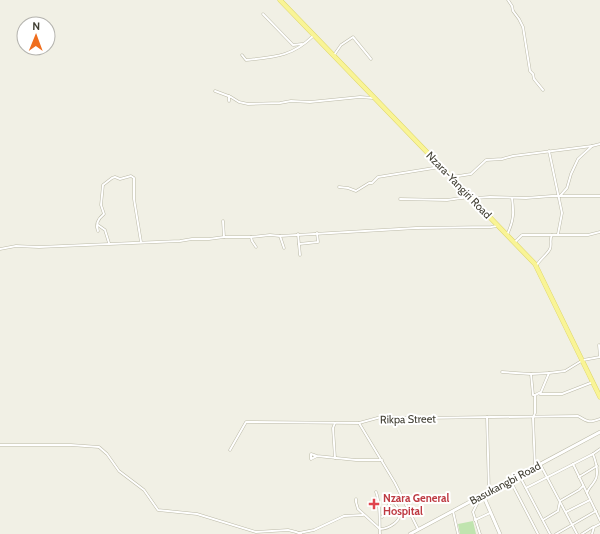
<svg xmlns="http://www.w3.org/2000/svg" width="600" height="534" viewBox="0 0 600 534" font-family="Cabin,sans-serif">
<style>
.green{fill:#c0e4af}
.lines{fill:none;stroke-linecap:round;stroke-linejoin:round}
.minor-casing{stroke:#bcbaa8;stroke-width:3}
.tertiary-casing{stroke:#bcbaa8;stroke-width:4}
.primary-casing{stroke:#ddd567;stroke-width:5}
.minor{stroke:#fff;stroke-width:2}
.tertiary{stroke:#fff;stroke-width:3}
.primary{stroke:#f9f496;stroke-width:4}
.health-dot{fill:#e0444e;stroke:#fff;stroke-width:1.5}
.labels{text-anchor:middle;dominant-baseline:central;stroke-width:4;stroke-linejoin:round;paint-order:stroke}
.street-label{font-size:11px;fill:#434135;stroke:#fff}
.health-label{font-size:11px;font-weight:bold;fill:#be3a42;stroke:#fff;text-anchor:start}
</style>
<rect width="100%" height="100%" fill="#f1f0e5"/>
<polygon class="green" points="473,521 476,534 460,534 458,524"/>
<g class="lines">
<g class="minor-casing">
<g id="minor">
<polyline points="508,0 512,6 513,11 519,19 523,27 530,71 533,74 534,79 543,90"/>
<polyline points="263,14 293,45 302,44"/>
<path d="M242,55L246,60C273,57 292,57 313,36"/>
<polyline points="334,55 341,45 353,37 371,59"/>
<polyline points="215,91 231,97 239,102 248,104 280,103 291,101 310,102 360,97 373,98"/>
<polyline points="229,101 229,96"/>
<polyline points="549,151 562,213 558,234"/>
<polyline points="452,177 471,174 486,160 502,159 513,156 592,146"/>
<polyline points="339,187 348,188 356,191 369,183 372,183 378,177 440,167"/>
<polyline points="560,196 567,188 571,174 578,159 592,146 600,144"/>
<polyline points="400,199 447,200 461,198 463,198 462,190"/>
<polyline points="473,200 476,198 490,197 526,198 552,196 600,196"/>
<polyline points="223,221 224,237"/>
<polyline points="98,225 105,230 109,243"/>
<path d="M98,231C95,224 99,218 104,214L101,205L103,185L112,178L115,177L120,179L131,176L134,178V199L141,242"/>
<polyline points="298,234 300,255"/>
<path d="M507,235C514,220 514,213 512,198"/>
<polyline points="280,236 284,248"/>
<polyline points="251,237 252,241 256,247"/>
<polyline points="515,242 522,235 588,235 600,232"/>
<polyline points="299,244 318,242 317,233"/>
<polyline points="0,249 16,246 39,247 180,241 192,239 209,239 224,237 251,237 270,235 280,236 416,228 491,227 497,226"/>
<path d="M537,265C540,259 547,255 550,249C552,244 549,240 552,235"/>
<polyline points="502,372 531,374 549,373"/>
<polyline points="531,374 533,395 535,395"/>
<polyline points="540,394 562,394 593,382"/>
<polyline points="487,417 489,492"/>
<polyline points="359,423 395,483 418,529"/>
<polyline points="0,445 71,445 99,447 107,454 119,471 144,490 158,510 197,514 256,532 288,530 296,532 301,534"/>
<path d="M230,450L246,422L359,423L381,417L421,418L578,416C588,422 589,423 600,419"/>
<polyline points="317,456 311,459 311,454 317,456 356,460 382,460"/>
<polyline points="335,458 333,428 335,423"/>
<polyline points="540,464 577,534"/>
<polyline points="573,464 600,520"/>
<polyline points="535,467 533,418 535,413 535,395 541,392 549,373 565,371 583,360 600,357 599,345"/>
<polyline points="519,475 550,534"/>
<polyline points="579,477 597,466"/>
<polyline points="510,480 538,534"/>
<polyline points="526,488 593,454"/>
<path d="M376,492C381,505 379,520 380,534"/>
<path d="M587,493C589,487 591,487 594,482C600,475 596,462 593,454L600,449"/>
<path d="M356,499V502L358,509L380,529C388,529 403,521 399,511C398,507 394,503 392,499"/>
<polyline points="453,511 458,534"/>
<polyline points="566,512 590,500"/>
<polyline points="382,517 392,499"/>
<polyline points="475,520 490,513"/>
<polyline points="543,520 558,511 560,501 579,490 583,486"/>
<polyline points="299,533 314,530 344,516 363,515"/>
<polyline points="480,534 473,512 480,498"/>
<polyline points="556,534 596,511"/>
<polyline points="582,534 593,527"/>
<polyline points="592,534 594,527 600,524"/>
</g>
</g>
<g class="tertiary-casing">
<g id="tertiary">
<polyline points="483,495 500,534"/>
<polyline points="410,534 600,432"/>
</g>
</g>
<g class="primary-casing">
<polyline id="primary" points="280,0 535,264 600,397"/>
</g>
<use href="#minor" class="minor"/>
<use href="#tertiary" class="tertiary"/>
<use href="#primary" class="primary"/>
</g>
<path class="health-dot" d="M372 498h4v4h4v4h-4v4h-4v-4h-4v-4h4z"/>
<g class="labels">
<g class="street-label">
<text transform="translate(459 185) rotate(46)">Nzara-Yangiri Road</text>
<text transform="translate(408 419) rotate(-1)">Rikpa Street</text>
<text transform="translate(505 483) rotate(-28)">Basukangbi Road</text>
</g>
<g class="health-label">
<text x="383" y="498">Nzara General<tspan x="383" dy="13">Hospital</tspan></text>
</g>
</g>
<g transform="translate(36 36) rotate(1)"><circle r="19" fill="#ffffff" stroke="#b4b3ae"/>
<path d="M0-3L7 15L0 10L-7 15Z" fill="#ef6e1e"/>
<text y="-6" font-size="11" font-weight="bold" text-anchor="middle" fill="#434135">N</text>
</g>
</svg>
